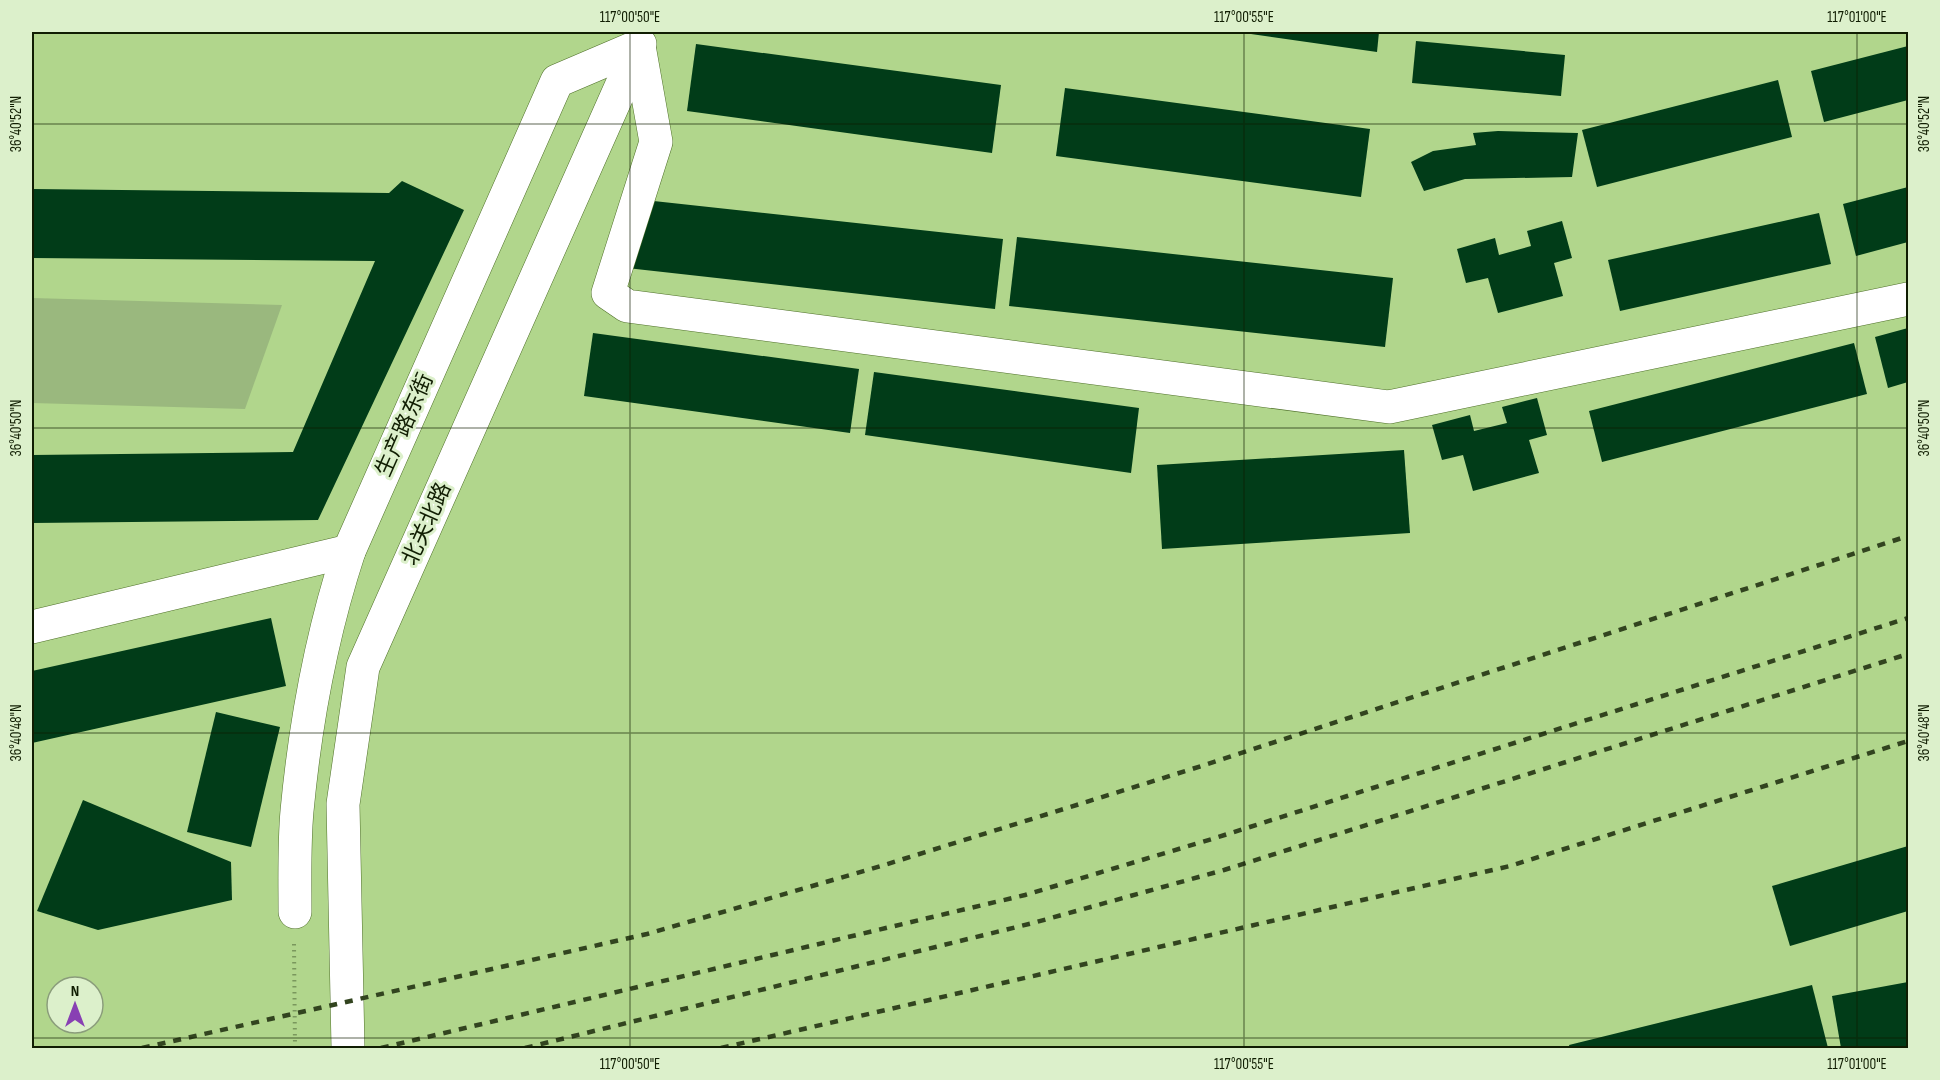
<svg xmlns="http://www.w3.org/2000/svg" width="1940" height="1080" viewBox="0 0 1940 1080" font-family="'Sofia Sans Condensed','Noto Sans SC',sans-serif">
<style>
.green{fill:#9ab87e}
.building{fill:#013c18}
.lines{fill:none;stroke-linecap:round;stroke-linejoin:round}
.minor-casing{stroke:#4f7029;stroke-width:34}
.path{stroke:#7a975d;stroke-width:4;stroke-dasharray:1.5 4.5;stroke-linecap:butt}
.minor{stroke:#fff;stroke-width:33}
.rail{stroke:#32441f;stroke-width:4.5;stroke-dasharray:8 8;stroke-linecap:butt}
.ticks{fill:none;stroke:#101d02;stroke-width:1.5;stroke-opacity:0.45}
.labels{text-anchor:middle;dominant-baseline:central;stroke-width:6;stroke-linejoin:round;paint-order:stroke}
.street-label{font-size:22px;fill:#101d02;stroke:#dcf0cb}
.neatline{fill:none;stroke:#101d02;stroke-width:2}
.ticks-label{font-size:15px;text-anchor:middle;fill:#101d02}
</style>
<rect width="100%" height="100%" fill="#b1d68c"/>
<polygon class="green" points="32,298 282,305 245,409 32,403"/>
<g class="building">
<polygon points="1237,32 1379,32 1377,52"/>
<polygon points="1416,41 1565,55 1561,96 1412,83"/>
<polygon points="696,44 1001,85 992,153 687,111"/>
<polygon points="1908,46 1908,100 1824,122 1811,71"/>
<polygon points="1778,80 1792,137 1597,187 1582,130"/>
<polygon points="1065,88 1370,129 1361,197 1056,156"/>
<polygon points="1498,131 1578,133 1572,177 1465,179 1424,191 1411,162 1433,151 1476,145 1473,133"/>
<polygon points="402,181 464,210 318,520 32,523 32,455 293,452 375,261 32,258 32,189 389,193"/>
<polygon points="1908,187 1908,242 1856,256 1843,204"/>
<polygon points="626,198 1003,239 995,309 618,267"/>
<polygon points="1819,213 1831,264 1620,311 1608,260"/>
<polygon points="1562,221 1572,258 1554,263 1563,296 1498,313 1488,278 1466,283 1457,249 1495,238 1499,255 1531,246 1527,231"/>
<polygon points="1017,237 1393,278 1385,347 1009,306"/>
<polygon points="1908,328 1908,382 1888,388 1875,337"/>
<polygon points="593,333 859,369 850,433 584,396"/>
<polygon points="1854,343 1867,394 1602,462 1589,411"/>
<polygon points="874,372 1139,408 1131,473 865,435"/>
<polygon points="1537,398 1547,435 1529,440 1539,473 1473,491 1463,455 1442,460 1432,425 1470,415 1474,431 1507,423 1502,407"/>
<polygon points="1404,450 1410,533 1162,549 1157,465"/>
<polygon points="271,618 286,686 32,743 32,671"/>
<polygon points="216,712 280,727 251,847 187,832"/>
<polygon points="83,800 231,862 232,900 98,930 37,911"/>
<polygon points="1908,846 1908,911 1790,946 1772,886"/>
<polygon points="1908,982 1908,1048 1841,1048 1832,996"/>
<polygon points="1812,985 1828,1048 1570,1048 1569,1045"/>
</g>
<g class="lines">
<g class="minor-casing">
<g id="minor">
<polyline points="32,627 349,551 557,81 639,46 656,142 608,293 627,306 1389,407 1908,299"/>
<path d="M295,912C295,878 294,844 297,811C305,726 322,633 349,551"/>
<polyline points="348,1048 343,804 363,667 640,44"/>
</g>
</g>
<polyline class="path" points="294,944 295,1048"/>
<use href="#minor" class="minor"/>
<g class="rail">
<polyline points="142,1048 647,934 881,866 1192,769 1908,536"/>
<polyline points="381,1048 1025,895 1212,839 1908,618"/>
<polyline points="525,1048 1033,923 1224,870 1908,654"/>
<polyline points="721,1048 1510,866 1908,741"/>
</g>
</g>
<path class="ticks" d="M630,32V1048M1244,32V1048M1857,32V1048M32,124H1908M32,428H1908M32,733H1908M32,1038H1908"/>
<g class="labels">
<g class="street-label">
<text transform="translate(405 425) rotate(-66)">生产路东街</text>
<text transform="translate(427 524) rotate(-66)">北关北路</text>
</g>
</g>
<rect width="1940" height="1080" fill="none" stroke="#dcf0cb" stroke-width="66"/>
<g transform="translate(75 1005)"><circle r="28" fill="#dcf0cb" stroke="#8a9c7b" stroke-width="1.5"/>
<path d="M0-4.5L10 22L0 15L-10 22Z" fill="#8840b3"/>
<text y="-9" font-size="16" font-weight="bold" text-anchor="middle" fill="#101d02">N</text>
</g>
<rect x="33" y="33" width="1874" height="1014" class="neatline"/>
<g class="ticks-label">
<text x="630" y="22">117°00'50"E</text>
<text x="1244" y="22">117°00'55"E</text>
<text x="1857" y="22">117°01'00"E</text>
<text transform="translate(16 124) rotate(-90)" y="5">36°40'52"N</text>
<text transform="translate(1924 124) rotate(-90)" y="5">36°40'52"N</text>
<text transform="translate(16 428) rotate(-90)" y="5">36°40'50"N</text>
<text transform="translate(1924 428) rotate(-90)" y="5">36°40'50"N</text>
<text transform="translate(16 733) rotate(-90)" y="5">36°40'48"N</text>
<text transform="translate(1924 733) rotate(-90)" y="5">36°40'48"N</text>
<text x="630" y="1069">117°00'50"E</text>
<text x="1244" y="1069">117°00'55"E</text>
<text x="1857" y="1069">117°01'00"E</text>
</g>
</svg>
